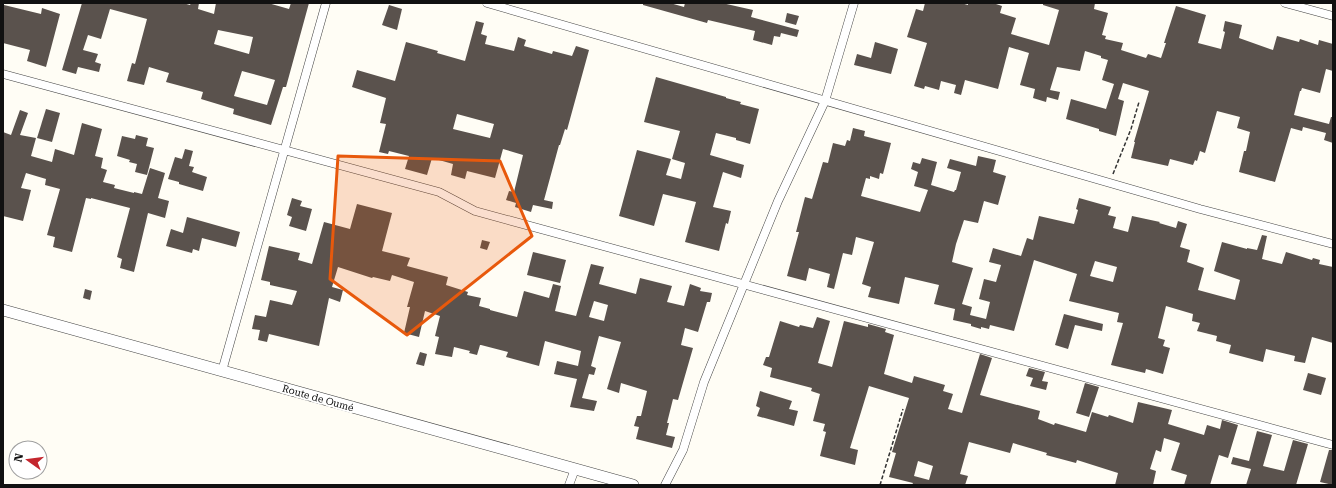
<svg xmlns="http://www.w3.org/2000/svg" width="1336" height="488" viewBox="0 0 1336 488" font-family="'Roboto Serif',serif">
<style>
.building{fill:#5a524d;fill-rule:evenodd}
.lines{fill:none;stroke-linecap:round;stroke-linejoin:round}
.minor-casing{stroke:#444;stroke-width:9}
.tertiary-casing{stroke:#444;stroke-width:12}
.path{stroke:#333;stroke-width:1.5;stroke-dasharray:4 2;stroke-linecap:butt}
.minor{stroke:#fff;stroke-width:8}
.tertiary{stroke:#fff;stroke-width:11}
.marked{fill:#e8590c;fill-opacity:0.2;stroke:#e8590c;stroke-width:3;stroke-linejoin:round}
.labels{text-anchor:middle;dominant-baseline:central;stroke-width:4;stroke-linejoin:round;paint-order:stroke}
.street-label{font-size:10px;fill:#111;stroke:#fff}
</style>
<rect width="100%" height="100%" fill="#fffdf5"/>
<g class="building">
<path d="M82,3H183L190,5L191,3H199L198,9L214,14L216,3H268L289,9L291,3H309L286,87H283L271,125L233,114L234,109L201,99L203,92L166,82L169,73L149,67L144,85L127,81L132,63L135,64L147,19L110,9L101,39L88,35L83,50L98,54L95,62L101,64L99,72L78,67L76,74L62,70ZM218,30L253,37L249,54L214,44ZM242,71L275,80L267,105L234,96Z"/>
<polygon points="643,3 670,3 684,7 685,3 722,3 753,10 751,17 799,30 797,37 781,33 780,37 774,36 772,45 753,40 755,31 708,20 707,23 643,5"/>
<polygon points="925,3 961,3 968,5 968,3 993,3 1002,6 1000,13 1016,18 1011,34 1049,45 1059,10 1043,5 1043,3 1095,3 1094,9 1108,13 1102,35 1106,36 1105,39 1123,43 1121,50 1146,58 1148,54 1161,58 1166,43 1164,43 1176,6 1206,15 1198,43 1221,49 1225,32 1223,31 1225,21 1242,25 1239,38 1273,50 1277,36 1299,42 1300,39 1318,45 1319,40 1333,44 1333,71 1326,69 1320,93 1302,88 1301,91 1300,91 1294,115 1329,124 1331,117 1333,117 1333,143 1324,140 1326,133 1303,127 1302,131 1291,128 1275,182 1239,172 1244,151 1246,151 1250,132 1237,128 1240,117 1217,111 1205,153 1200,151 1197,161 1195,160 1193,165 1170,159 1168,166 1131,158 1135,142 1134,142 1149,91 1123,83 1118,99 1124,101 1116,136 1099,131 1099,129 1066,119 1071,99 1106,109 1114,84 1102,80 1108,60 1101,58 1101,56 1085,51 1080,71 1057,67 1050,90 1060,92 1058,100 1047,97 1046,102 1033,98 1035,89 1020,85 1029,53 1009,47 998,89 965,80 961,95 954,93 956,85 941,81 939,90 925,86 924,89 914,86 927,43 907,37 916,9 923,11"/>
<polygon points="4,5 41,14 42,8 60,14 46,67 27,61 30,50 3,43 3,10"/>
<polygon points="389,5 402,9 397,30 382,25"/>
<polygon points="787,13 799,16 796,25 785,22"/>
<path d="M476,21L484,23L481,34L487,36L485,44L514,51L518,37L526,40L524,46L552,54L553,51L572,56L576,46L589,50L567,130L565,129L560,145H559L544,200L553,202L552,209L533,205L531,212L515,207L516,203L506,200L509,191L514,192L523,155L503,149L495,178L467,171L465,179L451,175L453,164L432,158L427,175L405,169L409,156L389,151L388,154L379,152L386,124L380,123L386,98L352,87L357,70L395,81L406,42L438,51L437,53L465,61ZM457,114L494,124L490,138L453,129Z"/>
<polygon points="875,42 898,49 891,74 854,65 857,54 871,58"/>
<polygon points="656,77 726,97 726,98 741,102 740,104 759,109 750,144 736,140 736,138 716,133 710,155 744,165 741,178 723,172 713,207 731,211 728,224 726,223 719,251 685,242 696,202 663,194 654,226 619,216 637,150 671,159 666,175 681,179 685,163 672,159 680,131 644,122"/>
<polygon points="46,109 60,113 52,142 37,138"/>
<polygon points="20,110 28,113 20,135 36,138 31,156 52,162 55,149 74,155 82,123 102,129 95,156 103,158 101,168 107,170 103,182 115,185 114,188 134,193 134,192 142,194 150,168 165,173 158,198 169,201 165,218 148,213 134,272 120,268 122,259 117,257 130,208 91,198 91,199 86,198 72,252 53,247 55,237 47,235 60,189 45,185 46,179 26,173 21,188 31,190 23,221 3,216 3,132 11,135"/>
<path d="M853,128L865,131L864,136L891,143L883,174L880,173L879,179L870,176V179L866,178L861,196L920,212L928,190L914,186L918,172L911,169L913,162L920,164L922,158L937,162L931,185L954,192L955,190H956L961,172L947,168L950,159L976,166L978,156L996,160L993,172L1006,176L998,205L984,201L978,223L964,220L956,244L952,262L973,268L962,304L972,307L970,315L986,319L990,302L979,299L984,279L996,282L1001,265L989,262L993,248L1021,256L1027,238L1033,240L1039,216L1074,224L1078,210L1076,209L1079,198L1111,207L1108,215L1116,217L1113,228L1128,232L1132,216L1160,222L1159,223L1176,228L1178,221L1187,224L1180,247L1190,250L1187,262L1204,268L1198,290L1235,300L1240,280L1214,271L1222,242L1247,249V248L1257,250L1262,235L1267,236L1262,259L1282,264L1286,252L1312,260L1313,258L1320,260L1319,264L1333,267V343L1312,337L1305,363L1294,361L1295,356L1266,349L1263,362L1229,353L1231,345L1216,341L1217,336L1197,331L1200,323L1192,321L1193,314L1166,306L1158,338L1165,340L1163,346L1170,348L1163,374L1146,369L1145,373L1111,365L1123,323L1117,322L1119,313L1069,301L1077,274L1034,260L1014,331L990,325L989,329L981,327V329L971,326V324L953,320L955,309L934,304L939,285L905,277L899,304L868,297L871,287L862,284L874,242L856,237L852,255L843,253L834,289L827,287L830,274L809,268L806,281L787,276L799,232H796L805,197L812,199L823,162L828,163L833,143L845,146L847,140L850,141ZM1095,261L1117,267L1113,282L1090,276Z"/>
<polygon points="136,135 148,138 146,146 154,148 147,175 135,172 137,164 129,162 130,160 117,156 122,136 135,139"/>
<polygon points="185,149 193,151 189,166 194,167 192,172 207,177 203,191 179,184 179,182 168,179 175,157 182,159"/>
<polygon points="292,198 302,201 300,206 312,209 306,231 289,226 292,217 287,215"/>
<path d="M357,204L392,213L382,251L410,258L407,266L448,277L446,285L468,292L467,295L481,298L479,306L490,309V310L517,317L524,291L549,298L553,284L561,286L555,311L576,316L591,264L604,267L599,284L636,294L640,278L672,286L667,302L684,306L690,284L701,288L700,291L712,293L710,302H707L698,332L685,328L681,345L693,348L678,400L673,399L667,423H669L666,435L675,437L672,448L636,439L639,427L634,426L637,416H641L647,391L621,383L619,393L607,389L621,342L599,336L591,366L596,368L594,375L589,374L582,398L597,401L594,411L570,407L577,379L554,374L557,361L578,366L581,351L545,341L539,366L506,357L508,352L481,345H480L477,355L469,353L470,351L454,347L452,357L435,354L439,337L435,336L440,316L425,311L419,337L404,333L410,307H407L414,282L392,275L390,281L373,277L372,278L338,267L332,287L343,290L340,302L329,298L319,346L269,334L267,342L258,340L260,330L252,329L255,315L266,317L270,300L292,305L297,291L270,285V282L261,280L269,246L300,253L298,260L312,264L324,222L350,229ZM594,301L608,305L604,321L589,317Z"/>
<polygon points="187,217 240,232 236,247 202,238 199,251 193,249 192,253 166,246 171,229 183,233"/>
<polygon points="482,240 490,242 487,250 480,248"/>
<polygon points="533,252 566,260 560,283 527,275"/>
<polygon points="85,289 92,291 90,300 83,298"/>
<polygon points="1064,314 1103,324 1102,331 1075,325 1068,349 1055,345"/>
<path d="M817,317L830,321L818,363L832,367L844,321L868,327V324L886,329L885,332L894,335L884,374L912,383L914,376L945,385L943,391L953,394L948,409L962,413L980,354L992,358L980,395L1040,411L1038,419L1054,425L1055,423L1086,432L1092,412L1108,417L1109,415L1133,423L1138,402L1172,410L1168,424L1204,435L1207,425L1220,429L1222,420L1238,425L1228,458L1219,455L1210,485H1184L1187,475L1171,470L1180,443L1164,438L1161,452L1156,450L1150,469L1156,471L1153,485H1115L1118,473L1077,460L1076,463L1046,455L1047,453L1013,443L1010,453L969,442L960,474L968,476L965,485H912L913,483L889,477L896,453L892,452L909,398L869,386L850,448L858,450L855,465L820,456L826,432L823,431L825,424L813,421L820,394L811,391L812,388L770,377L772,368L763,365L766,357H769L780,321L799,327L800,325L813,328ZM918,461L933,466L929,480L914,476Z"/>
<polygon points="420,352 427,354 424,366 416,364"/>
<polygon points="1029,368 1045,372 1042,381 1048,382 1046,390 1030,386 1033,378 1026,376"/>
<polygon points="1308,373 1326,378 1321,395 1303,390"/>
<polygon points="1085,383 1099,387 1089,417 1076,413"/>
<polygon points="760,391 792,401 789,409 798,411 794,426 757,416 760,408 756,406"/>
<polygon points="1257,431 1272,435 1263,466 1284,471 1293,440 1308,444 1296,485 1246,485 1251,469 1231,464 1233,457 1249,461"/>
<polygon points="1329,450 1333,450 1333,485 1320,482"/>
</g>
<g class="lines">
<g class="minor-casing">
<g id="minor">
<polyline points="487,3 1200,209 1333,244"/>
<polyline points="1285,3 1333,16"/>
<polyline points="3,74 439,192 475,211 1333,445"/>
<polyline points="222,371 326,3"/>
<polyline points="569,485 575,469"/>
<polyline points="665,485 683,450 704,382 778,201 825,101 854,3"/>
</g>
</g>
<g class="tertiary-casing">
<polyline id="tertiary" points="3,310 633,485"/>
</g>
<g class="path">
<polyline points="1113,174 1131,129 1139,102"/>
<polyline points="880,485 903,409"/>
</g>
<use href="#minor" class="minor"/>
<use href="#tertiary" class="tertiary"/>
</g>
<path class="marked" d="M338,156L500,161L532,236L407,335L330,279Z"/>
<g class="labels">
<g class="street-label">
<text transform="translate(318 398) rotate(16)">Route de Oumé</text>
</g>
</g>
<rect width="1336" height="488" fill="none" stroke="#111111" stroke-width="8"/>
<g transform="translate(28 460) rotate(284)"><circle r="19" fill="#ffffff" stroke="#a0a0a0"/>
<path d="M0-3L7 15L0 10L-7 15Z" fill="#c4262e"/>
<text y="-6" font-size="11" font-weight="bold" text-anchor="middle" fill="#111111">N</text>
</g>
</svg>
